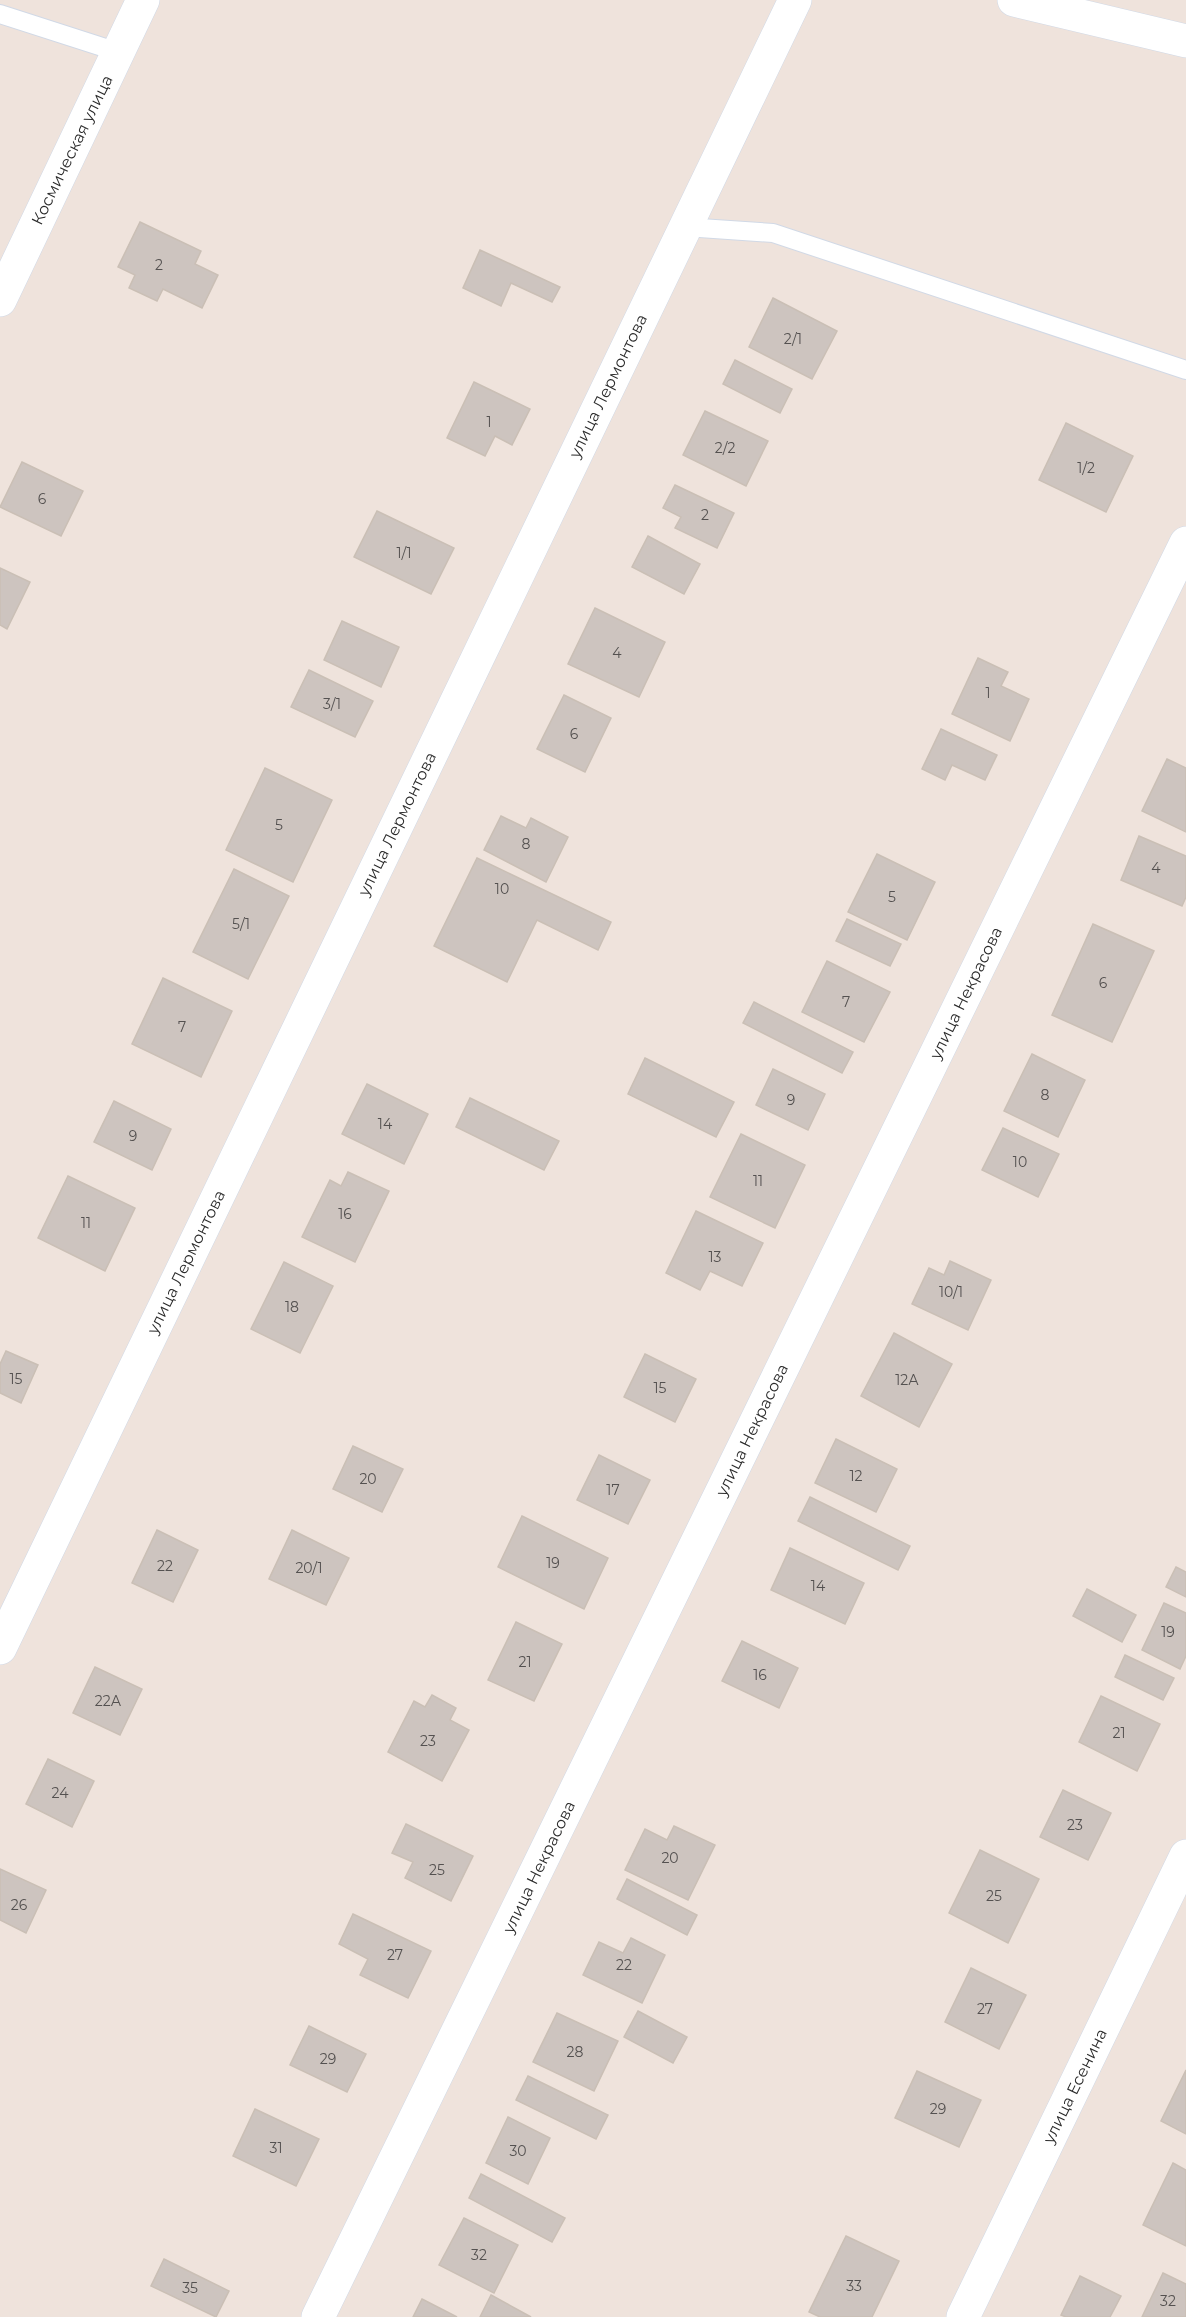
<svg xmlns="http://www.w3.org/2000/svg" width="1186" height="2317" viewBox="0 0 1186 2317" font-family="Montserrat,sans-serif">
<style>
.building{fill:#cdc4bf;stroke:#cabfb5;stroke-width:1.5}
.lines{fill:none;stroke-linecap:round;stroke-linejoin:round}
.lane-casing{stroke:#d1d9e6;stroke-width:20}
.street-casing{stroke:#d1d9e6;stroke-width:34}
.lane{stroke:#fff;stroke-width:18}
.street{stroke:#fff;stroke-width:33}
.labels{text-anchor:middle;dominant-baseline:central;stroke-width:4.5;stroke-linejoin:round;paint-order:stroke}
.number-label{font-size:14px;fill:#545150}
.street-label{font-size:16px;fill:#2b2b2b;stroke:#fff}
</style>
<rect width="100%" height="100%" fill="#efe3dc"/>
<g class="building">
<polygon points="140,222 201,251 195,264 218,275 202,308 163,289 157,301 129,288 135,275 118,267"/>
<polygon points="480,250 560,287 552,302 511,283 501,306 463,288"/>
<polygon points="773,298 837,331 812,379 749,347"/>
<polygon points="735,360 792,389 780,413 723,384"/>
<polygon points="474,382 530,409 512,445 495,436 485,456 447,438"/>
<polygon points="705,411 768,441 746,486 683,455"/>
<polygon points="1066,423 1133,456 1106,512 1039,480"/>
<polygon points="22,462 83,491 61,536 0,507"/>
<polygon points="675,485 734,513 717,548 675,528 681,517 663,508"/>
<polygon points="377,511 454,548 431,594 354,557"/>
<polygon points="648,536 700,564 684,594 632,567"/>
<polygon points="0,568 30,582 7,629 0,625"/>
<polygon points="595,608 665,642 639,697 568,664"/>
<polygon points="342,621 399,647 381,687 324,660"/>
<polygon points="978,658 1008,672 1001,686 1029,699 1010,741 952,714"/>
<polygon points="309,670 373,701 355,737 291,707"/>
<polygon points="564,695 611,718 585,772 537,749"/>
<polygon points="941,729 997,755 985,780 952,765 945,780 922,769"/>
<polygon points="1167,759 1186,768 1186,832 1142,811"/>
<polygon points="265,768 332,800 293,882 226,850"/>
<polygon points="501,816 526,828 531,818 568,837 546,882 484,850"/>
<polygon points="1139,836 1186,856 1186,897 1182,906 1121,880"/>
<polygon points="877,854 935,882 907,940 848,912"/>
<polygon points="477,858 611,922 598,950 537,920 507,982 434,946"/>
<polygon points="234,869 289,896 248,979 193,952"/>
<polygon points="847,919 901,944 890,966 836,941"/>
<polygon points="1093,924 1154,951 1112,1042 1052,1015"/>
<polygon points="827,961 890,992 864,1042 802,1012"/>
<polygon points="163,978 232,1011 201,1077 132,1044"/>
<polygon points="754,1002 853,1052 842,1073 743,1023"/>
<polygon points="1032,1054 1085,1080 1058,1137 1004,1111"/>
<polygon points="645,1058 734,1102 716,1137 628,1094"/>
<polygon points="773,1069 825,1094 808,1130 756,1105"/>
<polygon points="367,1084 428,1114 404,1164 342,1134"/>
<polygon points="470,1098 559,1141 544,1170 456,1127"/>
<polygon points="114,1101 171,1129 152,1170 94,1142"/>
<polygon points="1003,1128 1059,1154 1038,1197 982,1170"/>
<polygon points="741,1134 805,1165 775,1228 710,1197"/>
<polygon points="348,1172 389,1191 355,1262 302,1237 330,1180 341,1186"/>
<polygon points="68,1176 135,1208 105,1271 38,1238"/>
<polygon points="696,1211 763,1243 742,1286 710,1271 700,1290 666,1273"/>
<polygon points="950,1261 991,1280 968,1330 912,1304 929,1268 944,1275"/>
<polygon points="284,1262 333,1286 300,1353 251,1329"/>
<polygon points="894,1333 952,1364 919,1427 861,1396"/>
<polygon points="6,1351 38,1365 21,1403 0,1393 0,1364"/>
<polygon points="645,1354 696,1379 675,1422 624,1397"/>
<polygon points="836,1439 897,1469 876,1512 815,1483"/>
<polygon points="353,1446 403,1469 382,1512 333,1489"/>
<polygon points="599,1455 650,1480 628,1524 577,1500"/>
<polygon points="810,1497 910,1546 898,1570 798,1521"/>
<polygon points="522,1516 608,1558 584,1609 498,1567"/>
<polygon points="157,1530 198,1550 173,1602 132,1583"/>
<polygon points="292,1530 349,1558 326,1605 269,1579"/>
<polygon points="790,1548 864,1583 845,1624 771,1590"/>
<polygon points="1176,1567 1186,1572 1186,1597 1166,1587"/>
<polygon points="1087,1589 1136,1615 1122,1642 1073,1616"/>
<polygon points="1164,1603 1186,1613 1186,1656 1180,1669 1142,1650"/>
<polygon points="516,1622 562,1644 534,1701 488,1680"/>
<polygon points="742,1641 798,1668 779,1708 722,1681"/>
<polygon points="1125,1655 1174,1678 1163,1700 1115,1677"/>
<polygon points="95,1667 142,1689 120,1735 73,1713"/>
<polygon points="432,1695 456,1708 450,1720 469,1730 442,1781 388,1752 414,1701 425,1707"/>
<polygon points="1101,1696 1160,1724 1137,1771 1079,1742"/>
<polygon points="48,1759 94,1781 72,1827 26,1804"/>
<polygon points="1063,1790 1111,1813 1088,1860 1040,1837"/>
<polygon points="406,1824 473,1856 451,1901 405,1878 413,1862 392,1853"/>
<polygon points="674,1826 715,1845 688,1900 625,1870 645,1829 667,1840"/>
<polygon points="980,1850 1039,1879 1008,1943 949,1913"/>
<polygon points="0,1869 46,1890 26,1933 0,1920"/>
<polygon points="627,1879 697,1915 687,1935 617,1899"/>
<polygon points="353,1914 431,1951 408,1998 360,1975 368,1959 339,1944"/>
<polygon points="631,1938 665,1955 642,2003 583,1975 599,1942 623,1953"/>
<polygon points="971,1968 1026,1995 999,2049 945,2022"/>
<polygon points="638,2011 687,2037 673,2063 624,2037"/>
<polygon points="557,2013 618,2041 594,2091 533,2062"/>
<polygon points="309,2026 366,2054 347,2092 290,2065"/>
<polygon points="1186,2070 1186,2134 1161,2121"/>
<polygon points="917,2071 981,2100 959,2147 895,2118"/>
<polygon points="528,2076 608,2115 596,2139 516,2100"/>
<polygon points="255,2109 319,2139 296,2186 233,2156"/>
<polygon points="508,2117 550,2138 528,2184 486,2163"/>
<polygon points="1173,2163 1186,2170 1186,2246 1143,2225"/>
<polygon points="481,2174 565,2218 552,2242 469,2198"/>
<polygon points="464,2218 518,2245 494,2293 439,2265"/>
<polygon points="846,2236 899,2261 872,2317 820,2317 809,2312"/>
<polygon points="164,2259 229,2291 216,2317 151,2286"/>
<polygon points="1163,2273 1186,2284 1186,2317 1142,2317"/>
<polygon points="1080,2276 1121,2296 1110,2317 1066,2317 1061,2315"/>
<polygon points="491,2295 531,2317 480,2317"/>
<polygon points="422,2299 457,2317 413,2317"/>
</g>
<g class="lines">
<g class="lane-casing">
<g id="lane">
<polyline points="0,14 118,52"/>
<polyline points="685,227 773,233 1186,370"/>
</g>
</g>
<g class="street-casing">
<g id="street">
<polyline points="1014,0 1186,41"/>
<polyline points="0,300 143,0"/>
<polyline points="0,1648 795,0"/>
<polyline points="318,2317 1186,543"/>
<polyline points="963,2317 1186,1856"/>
</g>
</g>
<use href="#lane" class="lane"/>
<use href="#street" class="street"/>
</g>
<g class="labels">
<g class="number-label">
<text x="159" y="265">2</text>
<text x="793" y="339">2/1</text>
<text x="489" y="422">1</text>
<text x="725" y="448">2/2</text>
<text x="1086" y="468">1/2</text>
<text x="42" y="499">6</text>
<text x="705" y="515">2</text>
<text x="404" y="553">1/1</text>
<text x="617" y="653">4</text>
<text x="988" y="693">1</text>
<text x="332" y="704">3/1</text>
<text x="574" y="734">6</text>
<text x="279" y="825">5</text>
<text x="526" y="844">8</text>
<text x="1156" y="868">4</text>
<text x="502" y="889">10</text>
<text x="892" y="897">5</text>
<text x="241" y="924">5/1</text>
<text x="1103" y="983">6</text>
<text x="846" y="1002">7</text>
<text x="182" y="1027">7</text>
<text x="1045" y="1095">8</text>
<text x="791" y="1100">9</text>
<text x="385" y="1124">14</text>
<text x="133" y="1136">9</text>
<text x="1020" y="1162">10</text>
<text x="758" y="1181">11</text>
<text x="345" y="1214">16</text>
<text x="86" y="1223">11</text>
<text x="715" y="1257">13</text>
<text x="951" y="1292">10/1</text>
<text x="292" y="1307">18</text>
<text x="16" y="1379">15</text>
<text x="907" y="1380">12А</text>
<text x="660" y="1388">15</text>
<text x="856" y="1476">12</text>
<text x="368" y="1479">20</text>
<text x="613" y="1490">17</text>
<text x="553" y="1563">19</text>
<text x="165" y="1566">22</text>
<text x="309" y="1568">20/1</text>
<text x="818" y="1586">14</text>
<text x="1168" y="1632">19</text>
<text x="525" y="1662">21</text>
<text x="760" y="1675">16</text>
<text x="108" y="1701">22А</text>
<text x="1119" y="1733">21</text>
<text x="428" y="1741">23</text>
<text x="60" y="1793">24</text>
<text x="1075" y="1825">23</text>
<text x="670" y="1858">20</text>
<text x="437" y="1870">25</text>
<text x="994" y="1896">25</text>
<text x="19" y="1905">26</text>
<text x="395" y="1955">27</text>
<text x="624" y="1965">22</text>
<text x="985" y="2009">27</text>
<text x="575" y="2052">28</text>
<text x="328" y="2059">29</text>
<text x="938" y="2109">29</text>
<text x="276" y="2148">31</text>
<text x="518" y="2151">30</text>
<text x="479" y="2255">32</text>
<text x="854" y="2286">33</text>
<text x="190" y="2288">35</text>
<text x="1168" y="2301">32</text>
</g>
<g class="street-label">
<text transform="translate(72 150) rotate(-64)">Космическая улица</text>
<text transform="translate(608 386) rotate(-64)">улица Лермонтова</text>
<text transform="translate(397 824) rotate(-64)">улица Лермонтова</text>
<text transform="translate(966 993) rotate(-64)">улица Некрасова</text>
<text transform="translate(186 1262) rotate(-64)">улица Лермонтова</text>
<text transform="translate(752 1430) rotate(-64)">улица Некрасова</text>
<text transform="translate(539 1867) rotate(-64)">улица Некрасова</text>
<text transform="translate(1075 2086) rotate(-64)">улица Есенина</text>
</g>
</g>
</svg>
